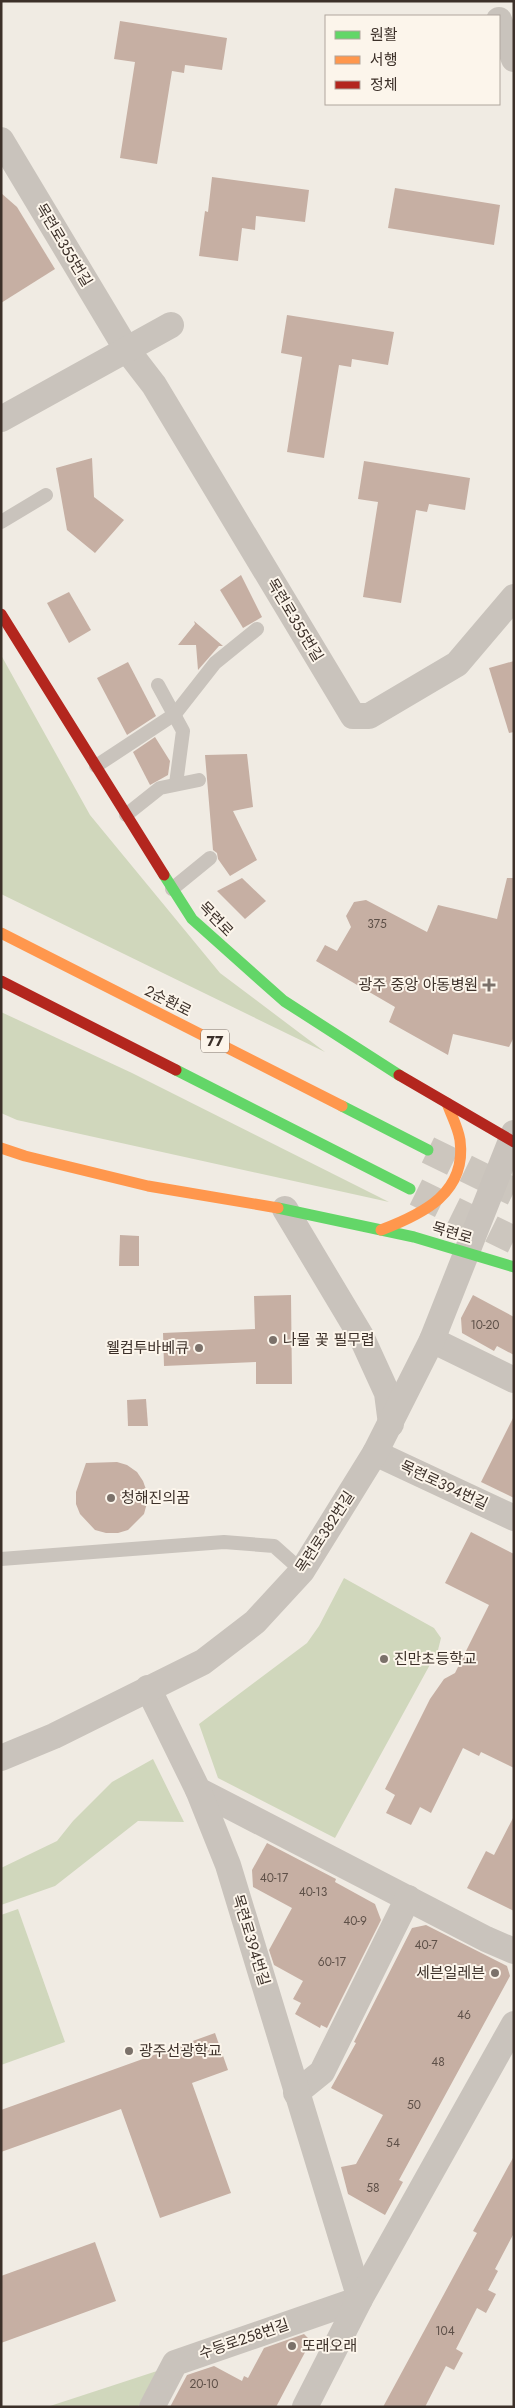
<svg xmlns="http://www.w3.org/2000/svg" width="515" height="2408" viewBox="0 0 515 2408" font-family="Jost,'Noto Sans KR',sans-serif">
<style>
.green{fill:#d0d7bc}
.building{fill:#c6afa3}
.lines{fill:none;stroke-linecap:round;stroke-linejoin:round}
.highway-tunnel{stroke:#ccc6be;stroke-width:28;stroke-dasharray:28 14;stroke-linecap:butt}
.lane{stroke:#c9c3bc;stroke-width:14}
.street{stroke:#c9c3bc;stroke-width:26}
.fast{stroke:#63d668;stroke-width:11}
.slow{stroke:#ff974d;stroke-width:11}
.jam{stroke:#b3261e;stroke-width:11}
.poi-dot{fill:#7b716a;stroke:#fcf5eb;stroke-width:2}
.labels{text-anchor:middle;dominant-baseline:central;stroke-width:4;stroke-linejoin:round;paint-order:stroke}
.number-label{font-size:12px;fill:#5e5048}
.shield{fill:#fcf5eb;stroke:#766b63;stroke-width:1}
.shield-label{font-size:14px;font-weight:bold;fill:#3c3029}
.street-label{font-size:15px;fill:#3c3029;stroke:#fcf5eb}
.poi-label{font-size:15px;fill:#3c3029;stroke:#fcf5eb;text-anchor:start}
</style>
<rect width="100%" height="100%" fill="#f0ebe3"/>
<g class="green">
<polygon points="1,655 90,815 220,973 325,1052 1,894"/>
<polygon points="1,1012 132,1073 389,1202 17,1120 1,1113"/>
<polygon points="344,1578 434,1628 441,1638 438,1650 335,1838 218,1778 199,1724 307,1643 319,1626"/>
<polygon points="153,1759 184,1822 138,1821 55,1886 1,1905 1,1868 57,1841 73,1821 112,1782"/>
<polygon points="18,1909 65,2042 1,2065 1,1915"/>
<polygon points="157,2371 138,2407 47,2407"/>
</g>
<g class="building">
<polygon points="120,21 227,38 222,70 185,65 184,73 172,71 157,164 120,158 135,62 114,59"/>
<polygon points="212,177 309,190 305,222 256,216 255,230 242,228 238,261 199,256 205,211 208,212"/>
<polygon points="395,188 500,205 494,245 388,228"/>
<polygon points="1,193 17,207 55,269 1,303"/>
<polygon points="287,315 394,332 388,365 352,359 351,367 339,365 324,458 287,452 302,357 281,353"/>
<polygon points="92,458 94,497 124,520 95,553 67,530 56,468"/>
<polygon points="364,461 470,478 465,510 429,504 427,512 416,510 401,603 363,597 378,502 358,499"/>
<polygon points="241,575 262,617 243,628 220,590"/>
<polygon points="69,592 91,630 69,643 47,603"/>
<polygon points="194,621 223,646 219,646 198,670 196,645 178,645 195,624"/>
<polygon points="514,661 514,732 509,733 489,668"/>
<polygon points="128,662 156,716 127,735 97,678"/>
<polygon points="155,737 170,761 168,775 150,785 133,752"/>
<polygon points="247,754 253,807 233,811 257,860 230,876 218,859 217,853 213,850 205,755"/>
<polygon points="242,878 266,901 245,919 217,891"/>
<polygon points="507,878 514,878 514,1037 509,1047 453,1034 448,1055 389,1022 395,1007 316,961 325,945 337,951 351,927 346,916 354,902 366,900 427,932 438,905 497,919"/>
<polygon points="120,1235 139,1236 139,1266 119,1266"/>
<polygon points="291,1295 292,1384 256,1384 256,1362 164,1366 163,1333 255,1329 254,1296"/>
<polygon points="473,1295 514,1317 514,1355 497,1346 494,1351 462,1333 461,1318"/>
<polygon points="146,1399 148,1426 128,1426 127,1400"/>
<polygon points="514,1416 514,1498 481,1482"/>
<polygon points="117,1462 127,1465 137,1472 143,1481 147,1492 147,1503 144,1514 128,1530 118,1533 106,1533 95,1530 80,1514 76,1504 76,1492 86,1463"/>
<polygon points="471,1532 514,1554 514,1768 481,1752 479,1756 463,1748 431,1813 420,1807 411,1825 386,1813 395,1795 385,1789 430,1699 444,1679 455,1673 489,1605 445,1583"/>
<polygon points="514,1816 514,1911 467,1888 486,1851 494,1855"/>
<polygon points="267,1843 336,1879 335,1882 375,1904 381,1920 327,2028 321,2025 320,2028 295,2014 301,2003 293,1999 303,1981 274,1965 269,1950 292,1908 253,1887 252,1870"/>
<polygon points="426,1925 507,1966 510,1976 399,2180 403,2182 385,2215 348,2194 341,2167 356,2164 383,2115 331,2088 356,2043 354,2042 412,1928"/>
<polygon points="215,2033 228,2070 192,2083 231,2193 160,2218 121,2109 1,2152 1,2110"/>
<polygon points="514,2156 514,2233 495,2269 498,2271 488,2290 496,2294 486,2313 477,2308 456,2349 463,2353 454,2370 446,2366 425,2407 383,2407 477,2233 473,2231"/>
<polygon points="95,2242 116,2301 1,2343 1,2276"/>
<polygon points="304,2334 311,2341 276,2407 170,2407 187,2375 214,2366 242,2381 244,2376 248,2378 264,2348"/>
</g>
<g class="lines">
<g class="highway-tunnel">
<polyline points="428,1150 514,1192"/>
<polyline points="416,1192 514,1240"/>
</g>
<g class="lane">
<polyline points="1,522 46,495"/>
<polyline points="158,685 183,731 176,784"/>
<polyline points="96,766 175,714 215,663 257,629"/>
<polyline points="126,815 160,788 199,780"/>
<polyline points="172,889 210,858"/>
<polyline points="1,1559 224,1542 274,1546 302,1571"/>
</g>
<g class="street">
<polyline points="499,20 514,59"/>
<polyline points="1,140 127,350 154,385 353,716 369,716 457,664 514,597"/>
<polyline points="1,419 171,325"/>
<polyline points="285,1209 361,1336 387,1393 391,1424"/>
<polyline points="432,1340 514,1380"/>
<polyline points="375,1453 514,1518"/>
<polyline points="148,1688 198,1790 486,1939 514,1951"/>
<polyline points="1,1758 54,1736 203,1662 255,1622 302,1571 375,1453 432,1340 514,1133"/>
<polyline points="296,2093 322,2072 408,1898"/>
<polyline points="152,2407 175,2363 360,2299 228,1865 198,1790"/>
<polyline points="305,2407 360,2299 514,2024"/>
</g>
<g class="fast">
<polyline points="164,875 192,919 284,1001 399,1075"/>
<polyline points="176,1070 410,1189"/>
<polyline points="342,1106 428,1150"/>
<polyline points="278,1208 414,1237 514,1267"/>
</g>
<g class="slow">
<polyline points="1,933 342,1106"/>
<polyline points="1,1148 25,1156 148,1186 278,1208"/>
<path d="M381,1230C423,1214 467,1193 460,1140C458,1127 451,1115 447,1103"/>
</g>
<g class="jam">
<polyline points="1,614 164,875"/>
<polyline points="1,981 176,1070"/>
<polyline points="399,1075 514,1142"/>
</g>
</g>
<g class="poi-dot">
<path d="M486.5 977.5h5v5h5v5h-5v5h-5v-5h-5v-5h5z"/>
<circle cx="273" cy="1340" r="5"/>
<circle cx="199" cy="1348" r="5"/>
<circle cx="111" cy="1498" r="5"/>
<circle cx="384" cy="1659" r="5"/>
<circle cx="495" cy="1973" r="5"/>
<circle cx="129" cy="2051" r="5"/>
<circle cx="292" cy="2346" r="5"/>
</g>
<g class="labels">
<g class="number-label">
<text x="377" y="924">375</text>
<text x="485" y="1325">10-20</text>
<text x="274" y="1878">40-17</text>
<text x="313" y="1892">40-13</text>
<text x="355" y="1921">40-9</text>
<text x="426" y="1945">40-7</text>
<text x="332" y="1962">60-17</text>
<text x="464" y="2015">46</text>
<text x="438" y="2062">48</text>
<text x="414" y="2105">50</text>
<text x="393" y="2143">54</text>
<text x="373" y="2188">58</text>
<text x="445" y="2331">104</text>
<text x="204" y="2384">20-10</text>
</g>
<rect class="shield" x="201" y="1029.5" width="28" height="23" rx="4"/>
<g class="shield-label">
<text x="215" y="1041">77</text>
</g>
<g class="street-label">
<text transform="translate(64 245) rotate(59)">목련로355번길</text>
<text transform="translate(295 620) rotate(59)">목련로355번길</text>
<text transform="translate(216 919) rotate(46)">목련로</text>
<text transform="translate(168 1001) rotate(27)">2순환로</text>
<text transform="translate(452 1233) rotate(17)">목련로</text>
<text transform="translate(444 1485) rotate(25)">목련로394번길</text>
<text transform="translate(325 1532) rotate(-57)">목련로382번길</text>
<text transform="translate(251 1940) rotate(73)">목련로394번길</text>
<text transform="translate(244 2339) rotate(-19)">수등로258번길</text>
</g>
<g class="poi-label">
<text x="478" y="985" text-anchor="end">광주 중앙 아동병원</text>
<text x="283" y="1340">나물 꽃 필무렵</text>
<text x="189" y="1348" text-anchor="end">웰컴투바베큐</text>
<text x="121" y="1498">청해진의꿈</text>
<text x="394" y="1659">진만초등학교</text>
<text x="485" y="1973" text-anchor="end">세븐일레븐</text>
<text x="139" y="2051">광주선광학교</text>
<text x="302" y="2346">또래오래</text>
</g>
</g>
<rect width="515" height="2408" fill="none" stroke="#3c3029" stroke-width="5"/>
<rect x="325" y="15" width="175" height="90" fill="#fcf5eb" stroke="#afa69d"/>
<rect x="335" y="31" width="25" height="8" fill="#63d668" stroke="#afa69d"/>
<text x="370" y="40" font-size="15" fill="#3c3029">원활</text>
<rect x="335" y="56" width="25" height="8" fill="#ff974d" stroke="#afa69d"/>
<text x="370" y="65" font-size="15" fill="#3c3029">서행</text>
<rect x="335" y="81" width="25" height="8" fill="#b3261e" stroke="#afa69d"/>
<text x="370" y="90" font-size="15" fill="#3c3029">정체</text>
</svg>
